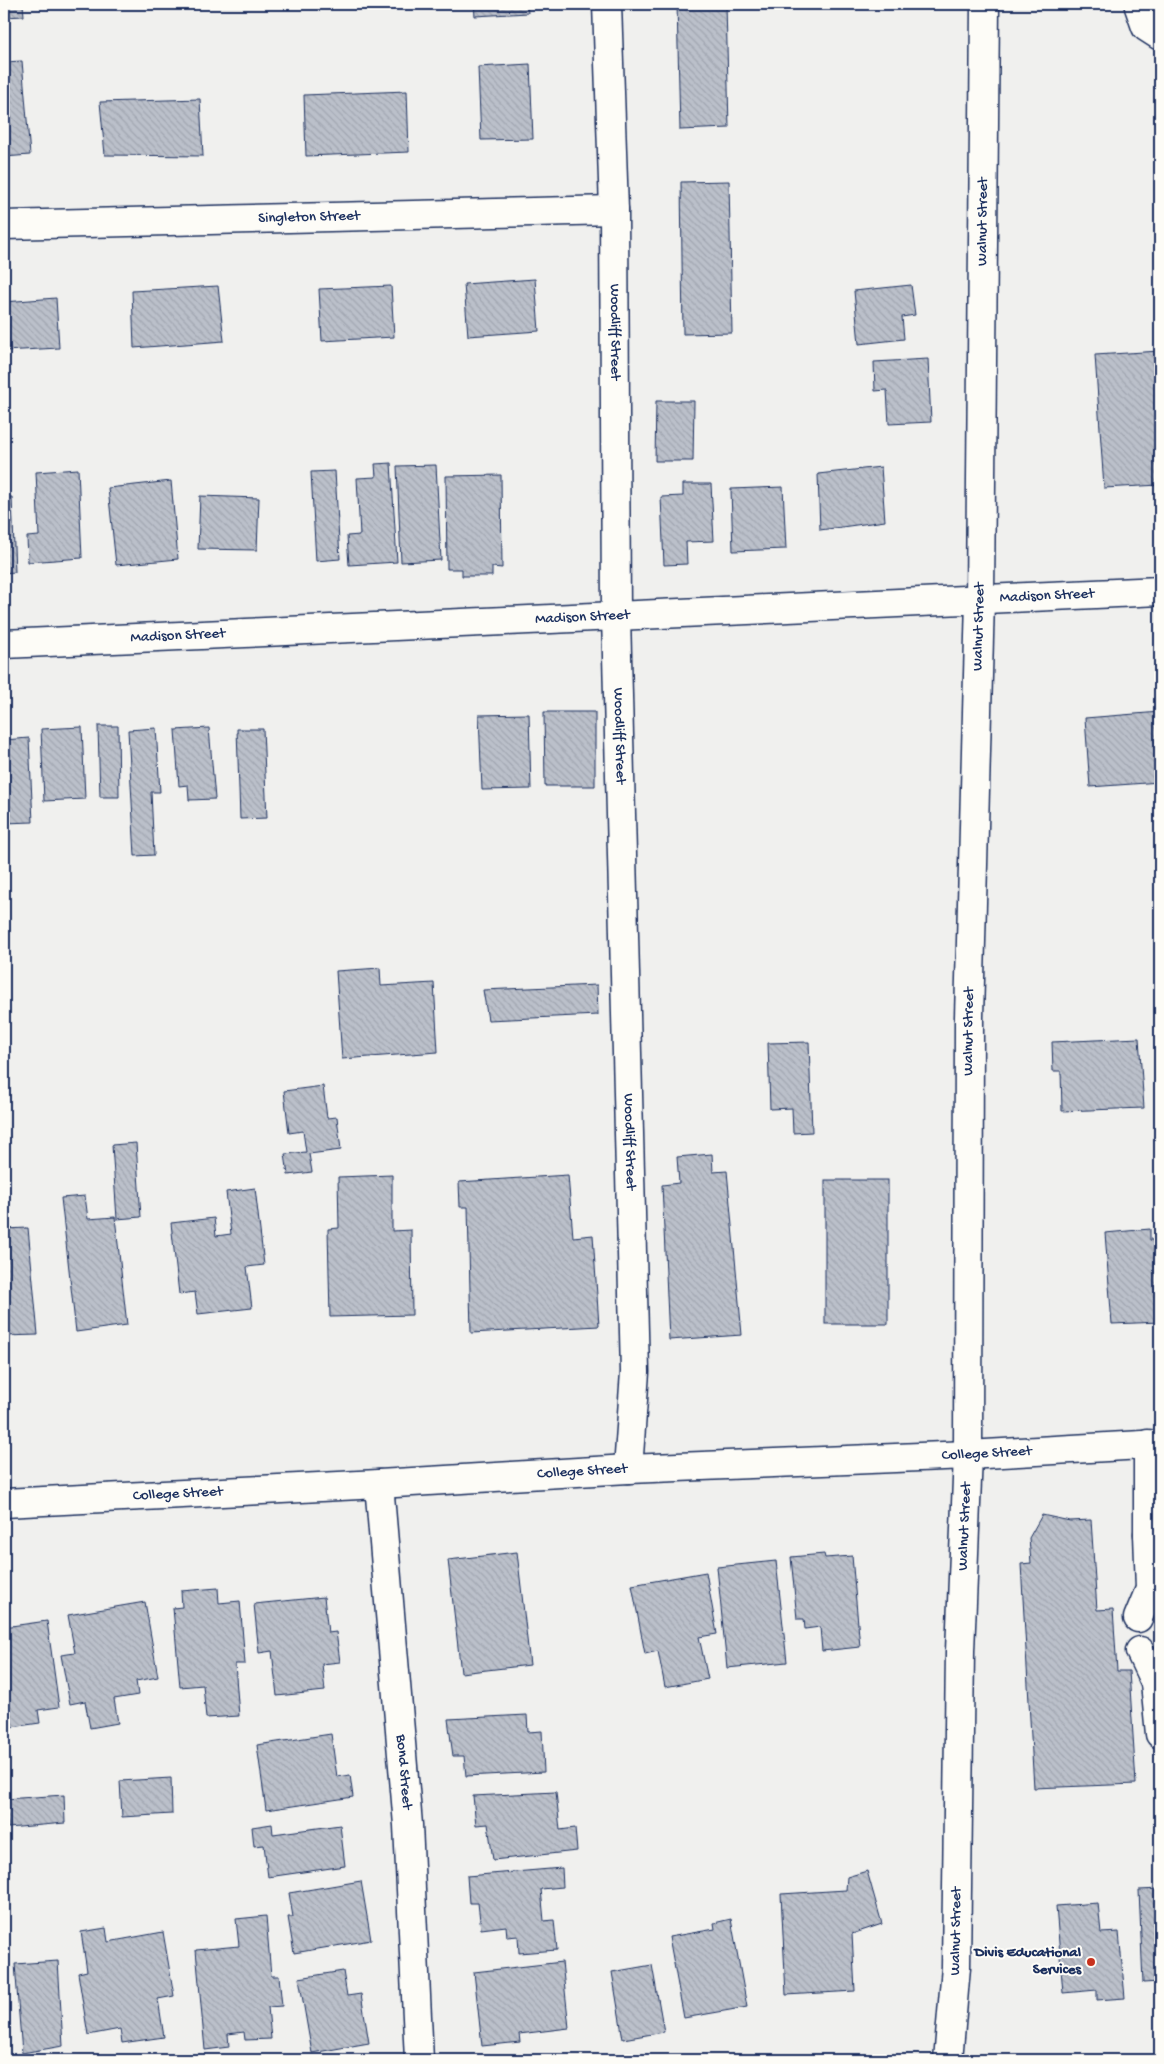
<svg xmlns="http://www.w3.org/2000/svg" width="1164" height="2064" viewBox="0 0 1164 2064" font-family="'Gochi Hand',sans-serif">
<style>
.building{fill:url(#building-back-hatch);stroke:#1b2f5e}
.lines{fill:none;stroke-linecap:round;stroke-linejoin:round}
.minor-casing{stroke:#1b2f5e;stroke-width:31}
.minor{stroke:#fdfcf7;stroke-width:28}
.poi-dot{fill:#c8321e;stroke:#fdfcf7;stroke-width:2}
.labels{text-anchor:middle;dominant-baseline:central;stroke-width:4;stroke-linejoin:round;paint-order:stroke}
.street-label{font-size:15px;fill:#1b2f5e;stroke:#fdfcf7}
.poi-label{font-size:15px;font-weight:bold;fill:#1b2f5e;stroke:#fdfcf7;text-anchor:end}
</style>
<defs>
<pattern id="building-back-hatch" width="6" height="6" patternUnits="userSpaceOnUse" patternTransform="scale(1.25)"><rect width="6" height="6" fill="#bbc0ca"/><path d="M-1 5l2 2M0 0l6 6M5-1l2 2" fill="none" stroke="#a0a5b0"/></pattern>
</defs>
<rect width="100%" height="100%" fill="#f0f0ee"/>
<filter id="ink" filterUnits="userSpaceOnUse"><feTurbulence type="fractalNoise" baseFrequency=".02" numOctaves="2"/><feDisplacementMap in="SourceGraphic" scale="10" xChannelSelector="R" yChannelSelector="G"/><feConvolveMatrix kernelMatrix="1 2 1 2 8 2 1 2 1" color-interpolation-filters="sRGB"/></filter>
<g filter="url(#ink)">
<g class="building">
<polygon points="4,4 23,4 24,16 4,17"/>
<polygon points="474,4 527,4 528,13 475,16"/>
<polygon points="677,4 726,4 729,128 680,130"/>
<polygon points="22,61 30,155 4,157 4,62"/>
<polygon points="530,64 533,139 481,140 478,67"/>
<polygon points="407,91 409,152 306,156 304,95"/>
<polygon points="200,99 203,156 105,155 100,102"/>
<polygon points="729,181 732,333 683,334 681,182"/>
<polygon points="535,279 539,331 468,336 464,284"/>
<polygon points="911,285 915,315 902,317 904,339 859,344 854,291"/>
<polygon points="218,286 224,341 134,348 132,291"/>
<polygon points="391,286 394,337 322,341 319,289"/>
<polygon points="56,298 59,348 4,351 4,302"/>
<polygon points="1160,351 1160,485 1104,488 1095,355"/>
<polygon points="928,359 931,422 889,424 887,390 875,391 874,362"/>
<polygon points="656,401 694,401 693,461 655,461"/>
<polygon points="391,463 397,562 349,565 347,536 360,535 357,478 376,477 375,464"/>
<polygon points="436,465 441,560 401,562 397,466"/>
<polygon points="881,467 885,521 820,530 818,474"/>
<polygon points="78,469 82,558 28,562 27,537 39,536 36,472"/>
<polygon points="335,471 340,559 316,561 311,472"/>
<polygon points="501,475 502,568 492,567 492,576 462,576 462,569 447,569 446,476"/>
<polygon points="171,481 178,559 116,565 108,488"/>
<polygon points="683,484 711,484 714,541 686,542 687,564 664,565 661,497 683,496"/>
<polygon points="783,487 786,549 733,551 731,489"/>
<polygon points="200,496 259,498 257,550 198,549"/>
<polygon points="4,497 12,497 15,572 4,573"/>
<polygon points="544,712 595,712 595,786 545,786"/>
<polygon points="1160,712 1160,782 1090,787 1085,718"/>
<polygon points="529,714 531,789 482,790 479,715"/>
<polygon points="98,726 118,726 119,797 100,797"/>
<polygon points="82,727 85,799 44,801 41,729"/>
<polygon points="156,728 160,792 151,792 154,855 135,856 128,730"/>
<polygon points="209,728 215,799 189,800 188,785 179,786 175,730"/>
<polygon points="237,729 263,729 267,818 240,819"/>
<polygon points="29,738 33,822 4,823 4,740"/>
<polygon points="380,968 381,986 434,983 438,1052 342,1059 336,971"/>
<polygon points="597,985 598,1015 488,1020 483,990"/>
<polygon points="4,994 7,1029 4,1029"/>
<polygon points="1139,1038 1144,1108 1062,1111 1061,1071 1053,1071 1052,1042"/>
<polygon points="809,1042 812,1132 793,1133 792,1108 770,1109 768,1043"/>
<polygon points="323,1086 327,1118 337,1117 341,1150 309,1154 312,1172 288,1175 285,1154 306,1152 303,1131 289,1133 284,1091"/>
<polygon points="136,1143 141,1217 117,1219 112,1145"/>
<polygon points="712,1154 713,1172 727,1171 742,1335 669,1340 662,1185 679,1183 677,1157"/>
<polygon points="392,1175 392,1231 411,1230 412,1315 330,1317 328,1229 339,1228 338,1177"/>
<polygon points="568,1175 573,1237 593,1235 599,1326 471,1333 468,1207 460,1207 459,1182"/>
<rect x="825" y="1180" width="63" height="144"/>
<polygon points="255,1188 264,1265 247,1267 252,1308 198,1314 195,1292 179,1294 171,1223 214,1218 216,1236 231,1234 226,1192"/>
<polygon points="85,1196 88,1219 115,1217 127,1325 76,1332 61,1198"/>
<polygon points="28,1228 38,1335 4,1336 4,1229"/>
<polygon points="1150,1229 1150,1240 1160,1240 1160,1322 1112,1324 1105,1233"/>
<polygon points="1042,1515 1070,1521 1091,1520 1097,1610 1113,1609 1117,1671 1129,1671 1136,1784 1034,1788 1021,1564 1031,1563 1029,1538"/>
<polygon points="517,1552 530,1665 461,1673 448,1560"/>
<polygon points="824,1554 825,1558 852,1556 860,1647 822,1651 820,1627 805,1629 804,1619 797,1619 791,1557"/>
<polygon points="776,1561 787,1662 727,1668 717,1567"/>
<polygon points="706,1572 717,1634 699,1637 708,1679 665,1687 658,1651 645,1654 632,1585"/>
<polygon points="218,1588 219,1603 240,1601 245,1664 235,1664 239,1716 206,1718 203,1685 180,1687 173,1608 182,1607 181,1591"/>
<polygon points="324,1597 328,1633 336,1632 340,1662 322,1664 325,1691 277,1696 272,1651 259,1653 254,1604"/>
<polygon points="145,1602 158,1677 136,1681 138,1695 114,1699 118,1723 90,1728 85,1701 70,1704 61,1655 75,1653 68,1615"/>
<polygon points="47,1621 59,1707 38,1710 40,1723 12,1727 4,1672 4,1627"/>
<polygon points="527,1715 528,1732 542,1731 544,1772 466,1776 464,1756 453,1756 448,1719"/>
<polygon points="331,1734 337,1777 350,1775 353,1797 266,1810 257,1745"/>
<polygon points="171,1778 172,1814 122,1817 120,1781"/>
<polygon points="556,1792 560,1830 575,1828 577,1851 493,1860 488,1824 476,1825 473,1796"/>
<polygon points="64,1795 65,1823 8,1828 5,1799"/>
<polygon points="272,1824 273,1834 340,1825 345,1866 268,1877 264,1845 254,1846 252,1827"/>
<polygon points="562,1868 563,1887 541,1889 544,1921 554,1920 557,1950 519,1953 518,1936 507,1937 506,1926 481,1929 478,1903 469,1903 467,1876"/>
<polygon points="867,1871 882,1924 852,1934 855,1991 786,1995 781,1894 846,1890 847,1877"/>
<polygon points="361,1881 371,1940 294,1953 288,1917 293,1917 289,1893"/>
<polygon points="1160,1889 1160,1982 1143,1983 1139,1890"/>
<polygon points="1098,1903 1101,1933 1119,1932 1125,1998 1097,2000 1097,1990 1063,1993 1056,1906"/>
<polygon points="266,1916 271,1976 279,1976 282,2006 268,2007 271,2039 245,2040 244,2032 228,2034 229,2047 205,2050 196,1950 239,1946 236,1919"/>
<polygon points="731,1919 747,2007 684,2018 669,1937 715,1929 714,1923"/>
<polygon points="106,1928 108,1942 163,1932 174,1996 158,1999 164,2037 122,2043 120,2029 88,2035 78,1973 87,1971 81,1932"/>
<polygon points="58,1961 63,2046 22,2053 15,1964"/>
<polygon points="562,1962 569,2028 519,2034 520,2042 482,2046 474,1972"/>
<polygon points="652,1965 664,2032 623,2039 612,1972"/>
<polygon points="343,1971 347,1996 361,1994 369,2043 312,2053 299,1978"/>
</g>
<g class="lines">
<g class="minor-casing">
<g id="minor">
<path id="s1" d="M607,4L614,210L616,616L635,1372L628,1469"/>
<polyline points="1142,4 1139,7 1146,27 1160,36"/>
<path id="s2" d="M4,225L614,210"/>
<path id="s3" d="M4,644L1160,591"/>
<polyline points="1148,1444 1148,1534 1160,1533"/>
<path id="s4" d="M379,1484L408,1825L419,2060"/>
<path id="s5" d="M4,1503L379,1484L628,1469L968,1455L1160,1444"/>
<polyline points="1138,1618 1150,1589 1148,1534"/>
<polyline points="1140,1651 1155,1683 1160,1734"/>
<path id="s6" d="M948,2060L956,1967L960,1651L968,1455L969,1017L980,599L985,4"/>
</g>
</g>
<use href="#minor" class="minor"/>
</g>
</g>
<circle class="poi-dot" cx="1091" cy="1962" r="5"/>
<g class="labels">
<g class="street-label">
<text stroke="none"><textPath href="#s2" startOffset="305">Singleton Street</textPath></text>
<text stroke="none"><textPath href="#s6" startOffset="1839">Walnut Street</textPath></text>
<text stroke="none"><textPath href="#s1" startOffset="328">Woodliff Street</textPath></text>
<text stroke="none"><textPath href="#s3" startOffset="1044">Madison Street</textPath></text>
<text stroke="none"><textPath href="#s3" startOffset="579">Madison Street</textPath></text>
<text stroke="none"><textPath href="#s6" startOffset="1434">Walnut Street</textPath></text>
<text stroke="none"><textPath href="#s3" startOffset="174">Madison Street</textPath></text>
<text stroke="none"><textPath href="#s1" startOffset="732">Woodliff Street</textPath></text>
<text stroke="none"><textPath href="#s6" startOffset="1029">Walnut Street</textPath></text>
<text stroke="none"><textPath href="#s1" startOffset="1138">Woodliff Street</textPath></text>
<text stroke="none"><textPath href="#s5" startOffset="984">College Street</textPath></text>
<text stroke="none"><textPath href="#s5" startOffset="579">College Street</textPath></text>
<text stroke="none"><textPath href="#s5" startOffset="174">College Street</textPath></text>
<text stroke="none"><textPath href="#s6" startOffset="534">Walnut Street</textPath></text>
<text stroke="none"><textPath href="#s4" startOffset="289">Bond Street</textPath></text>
<text stroke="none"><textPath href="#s6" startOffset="129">Walnut Street</textPath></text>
</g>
<g class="poi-label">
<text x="1081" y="1953">Divis Educational<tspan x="1081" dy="17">Services</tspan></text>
</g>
</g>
<rect width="1164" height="2064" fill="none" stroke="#fdfcf7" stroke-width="20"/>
<rect x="10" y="10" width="1144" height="2044" fill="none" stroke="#1b2f5e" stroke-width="2" filter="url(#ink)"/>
</svg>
